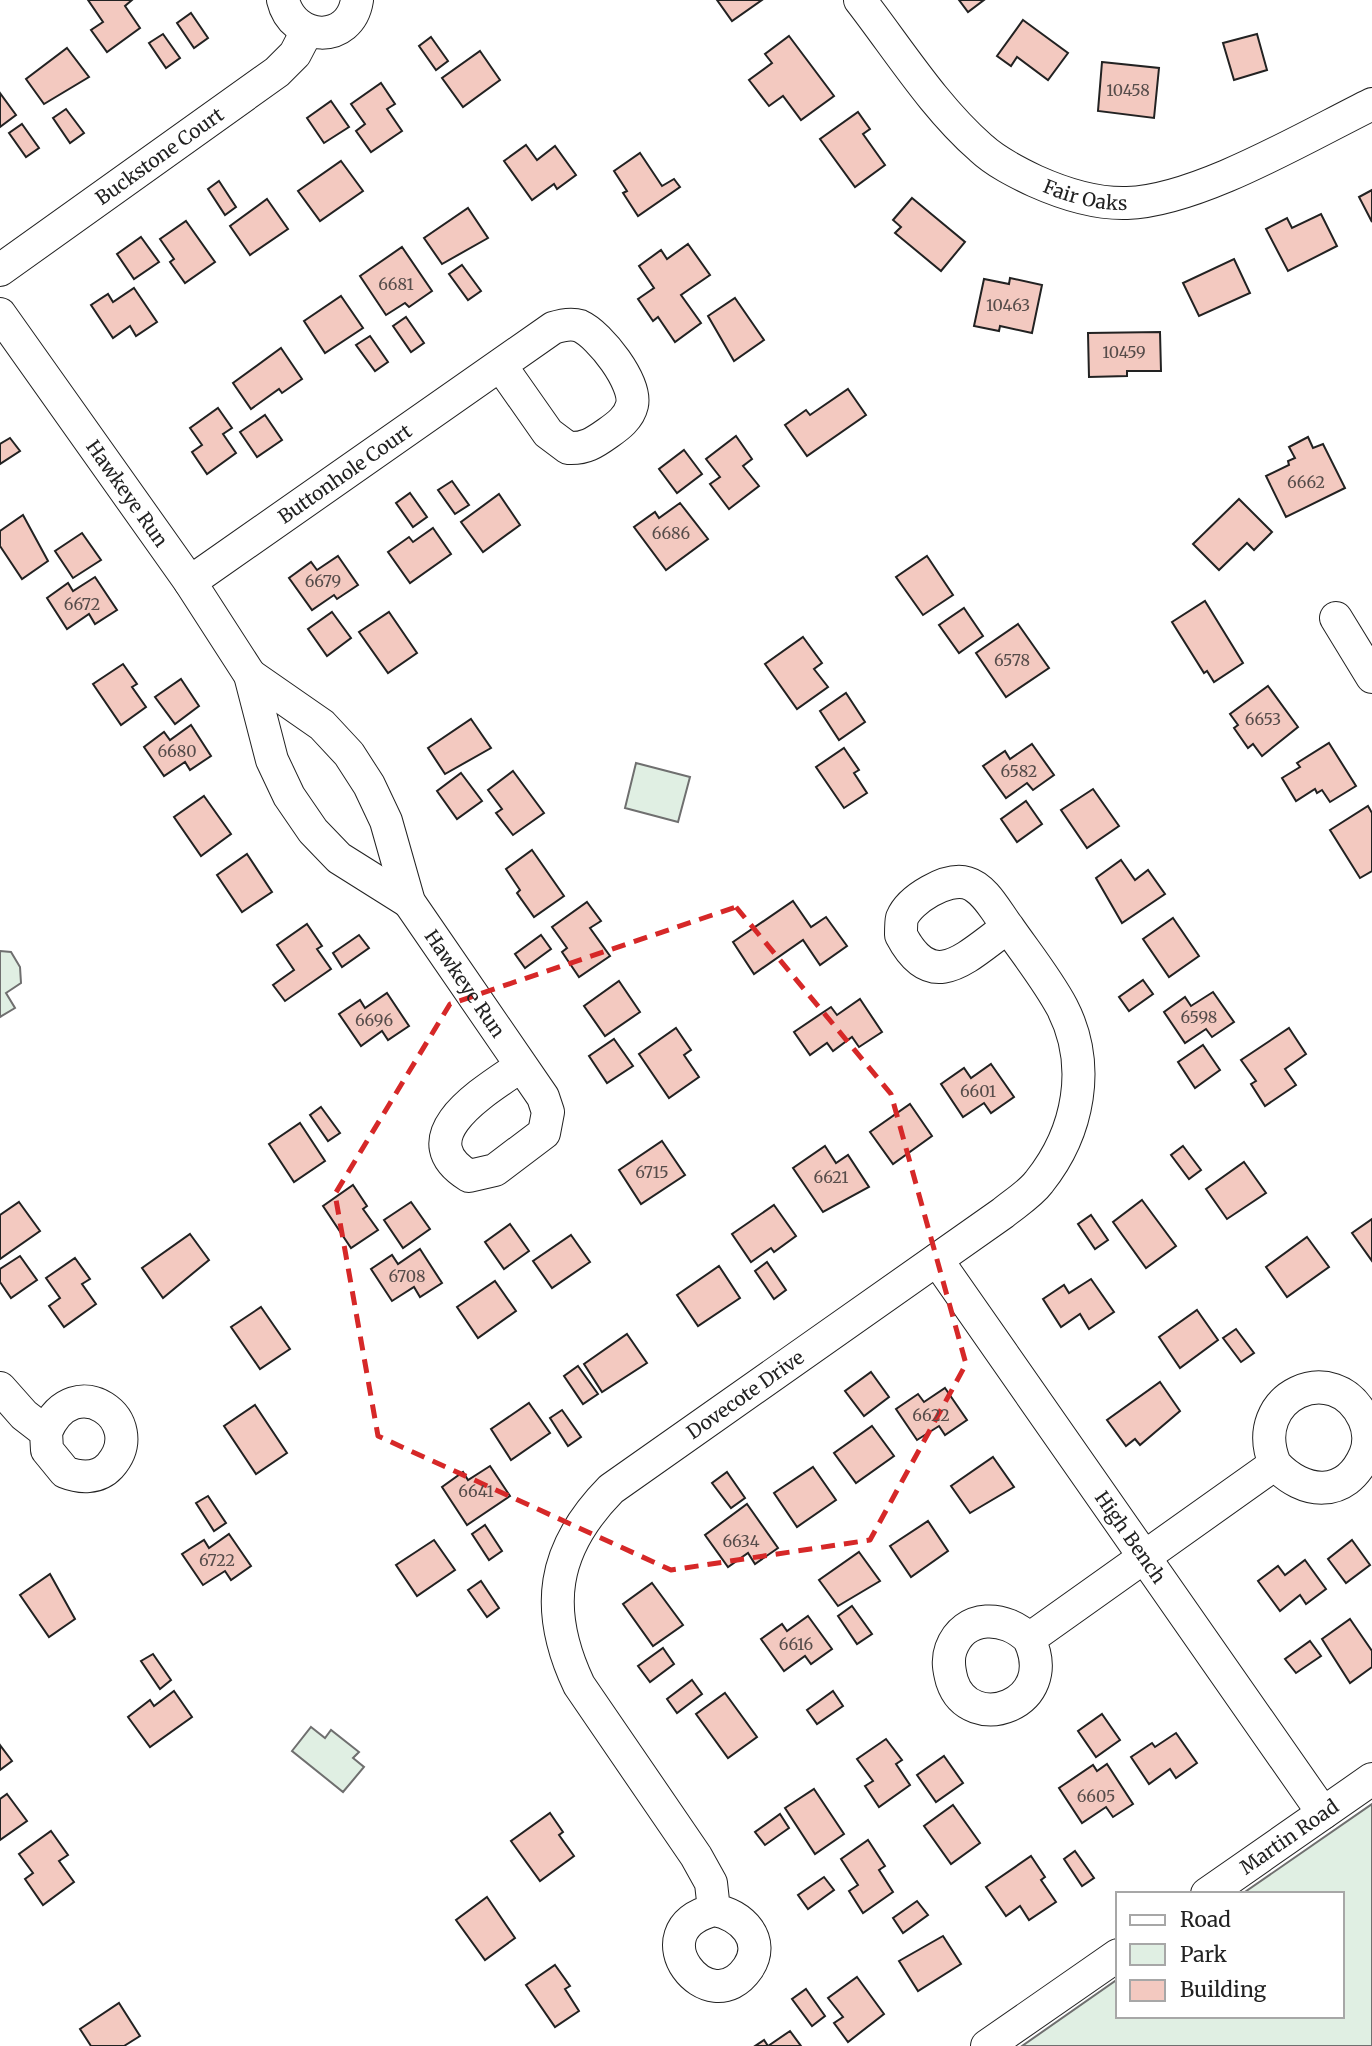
<svg xmlns="http://www.w3.org/2000/svg" width="1372" height="2046" viewBox="0 0 1372 2046" font-family="Merriweather,serif">
<style>
.green{fill:#e0efe3;stroke:#6f6f6f;stroke-width:2}
.building{fill:#f3c9c0;stroke:#222;stroke-width:2}
.lines{fill:none;stroke-linecap:round;stroke-linejoin:round}
.minor-casing{stroke:#222;stroke-width:34}
.minor{stroke:#fff;stroke-width:32}
.marked{fill:none;stroke:#d62828;stroke-width:5;stroke-dasharray:14 9;stroke-linejoin:round}
.labels{text-anchor:middle;dominant-baseline:central;stroke-width:5;stroke-linejoin:round;paint-order:stroke}
.number-label{font-size:16px;fill:#564c4a}
.street-label{font-size:19px;fill:#222;stroke:#fff}
</style>
<rect width="100%" height="100%" fill="#fff"/>
<g class="green">
<polygon points="636,763 690,777 678,822 625,808"/>
<polygon points="0,951 11,952 20,967 21,983 6,993 15,1008 0,1017"/>
<polygon points="311,1727 325,1738 331,1730 359,1752 353,1758 364,1767 343,1792 292,1751"/>
<polygon points="1372,1804 1372,2046 1022,2046 1118,1979 1118,2016 1342,2016 1342,1894 1242,1894"/>
</g>
<g class="building">
<polygon points="88,0 132,0 125,6 140,28 107,52 91,30 103,22"/>
<polygon points="717,0 762,0 732,21"/>
<polygon points="959,0 984,0 968,12"/>
<polygon points="191,13 208,38 194,48 177,23"/>
<polygon points="1023,20 1068,53 1048,80 1017,57 1011,66 997,56"/>
<polygon points="163,34 180,58 166,68 149,43"/>
<polygon points="1257,34 1267,70 1234,80 1223,43"/>
<polygon points="789,36 834,96 801,120 783,96 769,106 749,80 772,63 765,54"/>
<polygon points="431,37 448,61 436,70 419,46"/>
<polygon points="67,48 89,77 44,104 26,79"/>
<polygon points="480,51 500,80 463,107 442,78"/>
<polygon points="1102,62 1159,68 1154,118 1098,111"/>
<polygon points="381,83 395,104 387,109 402,131 371,152 356,131 365,124 351,104"/>
<polygon points="0,93 16,115 0,127"/>
<polygon points="331,101 349,127 324,143 307,118"/>
<polygon points="66,109 84,133 70,143 53,118"/>
<polygon points="858,112 870,129 863,134 885,165 855,187 820,139"/>
<polygon points="22,124 39,148 26,157 9,133"/>
<polygon points="526,145 537,160 555,146 576,175 557,189 554,184 532,200 504,161"/>
<polygon points="640,153 662,186 674,179 680,187 638,216 623,193 627,191 614,171"/>
<polygon points="341,161 363,191 320,221 298,191"/>
<polygon points="219,181 236,207 225,215 208,189"/>
<polygon points="1372,190 1372,222 1359,197"/>
<polygon points="912,198 965,242 941,271 895,233 901,227 893,220"/>
<polygon points="267,199 288,229 250,255 230,226"/>
<polygon points="468,208 488,238 442,264 424,238"/>
<polygon points="1321,214 1337,246 1288,271 1266,229 1287,218 1292,228"/>
<polygon points="186,221 215,262 185,283 170,262 174,259 160,239"/>
<polygon points="141,237 159,262 134,279 117,254"/>
<polygon points="688,244 710,275 681,295 701,323 675,342 658,317 653,321 638,299 654,288 639,266 661,250 667,259"/>
<polygon points="402,247 432,291 409,307 405,303 386,315 360,276"/>
<polygon points="1234,259 1250,293 1199,316 1183,283"/>
<polygon points="462,265 481,291 468,300 449,274"/>
<polygon points="1010,278 1042,285 1032,333 1000,326 999,331 974,326 984,279 1009,284"/>
<polygon points="134,288 157,322 136,336 130,326 113,338 91,305 108,294 113,302"/>
<polygon points="341,296 363,328 325,353 304,321"/>
<polygon points="735,298 764,340 734,361 708,316"/>
<polygon points="406,317 424,343 411,352 393,326"/>
<polygon points="1160,332 1161,371 1127,371 1127,376 1089,377 1088,333"/>
<polygon points="370,336 388,362 375,371 356,345"/>
<polygon points="281,348 302,379 282,393 279,389 251,409 233,383"/>
<polygon points="848,389 866,415 807,456 785,425 806,410 810,415"/>
<polygon points="218,408 232,428 223,434 236,453 207,474 192,452 202,445 190,428"/>
<polygon points="265,415 282,440 257,457 240,432"/>
<polygon points="736,436 752,459 743,466 759,486 729,509 710,484 720,477 706,459"/>
<polygon points="1308,437 1313,448 1323,444 1345,488 1286,517 1266,476 1289,465 1288,461 1295,458 1289,447"/>
<polygon points="10,438 20,451 0,464 0,444"/>
<polygon points="684,450 702,474 677,493 659,469"/>
<polygon points="452,481 469,505 455,514 438,490"/>
<polygon points="410,493 427,517 413,527 396,503"/>
<polygon points="499,494 520,525 483,552 461,522"/>
<polygon points="1239,499 1272,532 1254,550 1247,543 1219,570 1193,544"/>
<polygon points="680,503 708,539 666,570 634,527 655,512 659,518"/>
<polygon points="23,515 48,561 22,579 0,546 0,531"/>
<polygon points="433,528 451,554 410,583 388,552 409,537 413,542"/>
<polygon points="82,533 101,560 73,578 55,551"/>
<polygon points="338,556 358,585 337,599 334,595 312,610 289,578 311,562 317,570"/>
<polygon points="927,556 953,595 923,615 896,577"/>
<polygon points="95,577 117,610 95,624 89,614 67,629 47,598 68,583 73,591"/>
<polygon points="1205,601 1243,663 1214,682 1207,671 1204,673 1172,622"/>
<polygon points="964,608 983,636 959,653 939,625"/>
<polygon points="332,612 351,638 327,656 308,629"/>
<polygon points="389,612 417,653 388,673 359,632"/>
<polygon points="1018,624 1049,668 1006,697 976,653"/>
<polygon points="803,637 822,663 814,669 828,687 797,709 765,664"/>
<polygon points="123,664 137,684 132,687 146,707 121,725 93,684"/>
<polygon points="181,679 199,706 175,724 155,697"/>
<polygon points="1268,686 1298,727 1262,756 1253,744 1248,748 1234,728 1238,725 1230,714"/>
<polygon points="846,693 865,722 839,740 820,711"/>
<polygon points="471,719 491,748 445,774 428,748"/>
<polygon points="191,725 211,756 190,770 185,762 164,776 144,747 164,732 170,740"/>
<polygon points="1329,743 1356,786 1330,802 1322,790 1317,793 1315,789 1296,801 1282,778 1300,767 1297,763"/>
<polygon points="1032,744 1054,775 1033,790 1027,783 1006,798 983,766 1005,751 1010,759"/>
<polygon points="844,748 859,770 854,773 867,793 844,808 816,767"/>
<polygon points="513,771 544,813 513,835 496,813 502,809 488,790"/>
<polygon points="461,773 482,801 457,819 437,791"/>
<polygon points="1093,789 1119,826 1087,848 1061,810"/>
<polygon points="204,796 231,834 201,856 174,817"/>
<polygon points="1026,801 1042,824 1017,842 1001,819"/>
<polygon points="1368,806 1372,813 1372,871 1360,878 1330,830"/>
<polygon points="532,850 564,896 534,917 517,893 520,890 506,869"/>
<polygon points="247,854 272,892 242,912 217,875"/>
<polygon points="1121,860 1135,880 1148,870 1165,894 1122,923 1096,878"/>
<polygon points="793,901 811,927 826,917 847,946 820,965 803,940 754,974 733,942"/>
<polygon points="587,902 601,921 590,928 610,956 579,977 562,952 567,948 552,927"/>
<polygon points="1173,918 1199,956 1169,977 1143,939"/>
<polygon points="307,924 322,946 317,949 331,969 285,1001 273,985 294,970 277,945"/>
<polygon points="359,935 369,948 342,967 333,953"/>
<polygon points="541,935 551,949 525,968 515,954"/>
<polygon points="1143,980 1153,994 1129,1011 1119,997"/>
<polygon points="619,981 640,1012 605,1036 584,1006"/>
<polygon points="1213,992 1234,1022 1212,1037 1206,1029 1185,1043 1164,1012 1185,997 1191,1006"/>
<polygon points="387,993 409,1026 388,1040 382,1031 361,1046 339,1014 360,1000 365,1008"/>
<polygon points="860,999 882,1032 859,1047 852,1037 833,1051 827,1043 810,1055 794,1032 831,1007 837,1015"/>
<polygon points="676,1028 691,1050 684,1055 699,1077 669,1098 639,1054"/>
<polygon points="1289,1028 1306,1054 1285,1069 1296,1085 1265,1106 1251,1084 1256,1081 1241,1060"/>
<polygon points="614,1039 633,1066 607,1083 589,1056"/>
<polygon points="1203,1045 1220,1070 1195,1088 1178,1062"/>
<polygon points="991,1064 1014,1097 991,1113 984,1103 963,1117 941,1084 964,1068 971,1078"/>
<polygon points="910,1104 932,1136 893,1164 870,1132"/>
<polygon points="321,1107 340,1133 328,1141 310,1115"/>
<polygon points="300,1123 325,1161 294,1182 269,1144"/>
<polygon points="662,1141 685,1175 641,1204 619,1170"/>
<polygon points="825,1146 836,1163 848,1155 869,1187 823,1212 793,1168"/>
<polygon points="1183,1146 1201,1170 1189,1179 1171,1155"/>
<polygon points="1244,1162 1266,1193 1227,1219 1206,1189"/>
<polygon points="353,1185 367,1206 363,1209 378,1230 351,1248 323,1206"/>
<polygon points="1142,1200 1176,1246 1146,1268 1113,1222"/>
<polygon points="19,1202 40,1231 0,1259 0,1215"/>
<polygon points="411,1202 430,1229 403,1248 384,1220"/>
<polygon points="774,1205 796,1236 774,1252 771,1248 751,1262 732,1234"/>
<polygon points="1091,1215 1108,1240 1095,1249 1078,1224"/>
<polygon points="1372,1219 1372,1261 1352,1233"/>
<polygon points="510,1224 529,1251 504,1269 485,1242"/>
<polygon points="190,1234 209,1260 163,1298 142,1268"/>
<polygon points="571,1235 590,1262 552,1288 533,1261"/>
<polygon points="1307,1237 1329,1267 1287,1297 1266,1267"/>
<polygon points="420,1249 442,1283 420,1297 414,1287 392,1301 371,1269 392,1255 398,1264"/>
<polygon points="20,1256 37,1280 11,1298 0,1282 0,1269"/>
<polygon points="75,1258 90,1279 82,1284 96,1304 64,1327 49,1306 60,1298 46,1278"/>
<polygon points="767,1262 786,1290 774,1299 755,1271"/>
<polygon points="719,1266 740,1298 698,1326 677,1295"/>
<polygon points="1091,1279 1114,1312 1089,1329 1080,1314 1061,1327 1043,1299 1064,1285 1069,1293"/>
<polygon points="495,1281 516,1311 478,1338 457,1307"/>
<polygon points="261,1307 290,1349 260,1369 231,1327"/>
<polygon points="1197,1310 1218,1340 1180,1368 1159,1337"/>
<polygon points="1236,1329 1254,1353 1241,1362 1223,1338"/>
<polygon points="627,1334 647,1363 602,1392 584,1364"/>
<polygon points="578,1366 598,1394 583,1404 564,1376"/>
<polygon points="871,1372 889,1397 864,1416 845,1391"/>
<polygon points="1160,1382 1180,1411 1140,1445 1135,1439 1126,1446 1107,1420"/>
<polygon points="945,1388 967,1420 945,1435 939,1426 917,1440 896,1409 918,1394 924,1402"/>
<polygon points="529,1403 550,1433 511,1460 491,1429"/>
<polygon points="255,1405 287,1453 256,1474 224,1426"/>
<polygon points="562,1410 581,1437 568,1446 550,1418"/>
<polygon points="872,1426 894,1456 856,1483 834,1453"/>
<polygon points="993,1457 1014,1487 970,1513 951,1486"/>
<polygon points="490,1466 510,1496 467,1525 442,1487 463,1472 468,1480"/>
<polygon points="813,1467 836,1500 797,1527 774,1493"/>
<polygon points="727,1472 745,1498 731,1508 712,1483"/>
<polygon points="208,1496 226,1523 214,1531 196,1503"/>
<polygon points="747,1504 778,1548 755,1564 748,1553 728,1567 705,1535"/>
<polygon points="928,1521 948,1551 911,1577 890,1546"/>
<polygon points="485,1525 502,1551 489,1560 472,1534"/>
<polygon points="229,1534 251,1566 231,1580 225,1571 203,1585 182,1554 204,1540 209,1548"/>
<polygon points="434,1540 455,1570 417,1596 396,1565"/>
<polygon points="1352,1540 1370,1565 1346,1583 1328,1559"/>
<polygon points="859,1552 880,1581 838,1606 819,1580"/>
<polygon points="1305,1560 1326,1589 1306,1604 1300,1595 1280,1611 1258,1581 1278,1566 1285,1575"/>
<polygon points="50,1574 75,1619 49,1637 20,1595"/>
<polygon points="481,1581 499,1608 487,1617 468,1590"/>
<polygon points="652,1583 683,1625 653,1646 623,1604"/>
<polygon points="852,1606 872,1634 857,1644 838,1616"/>
<polygon points="808,1616 832,1649 811,1664 805,1656 784,1671 761,1639 782,1624 787,1631"/>
<polygon points="1350,1619 1372,1651 1372,1667 1350,1683 1322,1639"/>
<polygon points="1310,1641 1321,1656 1296,1673 1285,1659"/>
<polygon points="663,1648 674,1664 650,1682 638,1666"/>
<polygon points="153,1654 171,1680 160,1689 141,1661"/>
<polygon points="692,1680 702,1694 677,1713 667,1699"/>
<polygon points="174,1691 192,1717 150,1747 128,1717 150,1700 154,1706"/>
<polygon points="833,1691 843,1706 817,1724 807,1710"/>
<polygon points="725,1693 757,1737 728,1758 696,1714"/>
<polygon points="1102,1714 1120,1740 1096,1757 1078,1731"/>
<polygon points="1176,1733 1197,1763 1176,1778 1170,1769 1149,1784 1131,1757 1152,1743 1155,1747"/>
<polygon points="886,1739 902,1760 896,1764 910,1785 879,1807 865,1786 873,1781 857,1759"/>
<polygon points="0,1745 12,1761 0,1770"/>
<polygon points="944,1756 963,1783 936,1802 917,1775"/>
<polygon points="1107,1764 1133,1804 1113,1817 1106,1807 1082,1823 1059,1788 1093,1765 1097,1771"/>
<polygon points="814,1789 844,1834 815,1854 785,1808"/>
<polygon points="7,1794 27,1821 0,1840 0,1799"/>
<polygon points="953,1805 980,1843 951,1864 924,1826"/>
<polygon points="550,1813 563,1832 559,1835 574,1856 540,1881 511,1841"/>
<polygon points="780,1814 789,1828 765,1845 755,1832"/>
<polygon points="51,1831 68,1855 59,1861 74,1882 43,1905 25,1879 33,1873 19,1854"/>
<polygon points="868,1840 885,1866 879,1870 893,1892 863,1913 849,1891 858,1885 841,1859"/>
<polygon points="1075,1851 1094,1878 1082,1886 1064,1859"/>
<polygon points="1031,1856 1045,1877 1041,1880 1056,1902 1029,1920 1020,1906 1006,1916 986,1887"/>
<polygon points="824,1877 834,1890 808,1909 798,1895"/>
<polygon points="487,1897 515,1938 485,1960 456,1920"/>
<polygon points="917,1901 928,1915 903,1933 893,1918"/>
<polygon points="943,1936 961,1964 918,1991 899,1961"/>
<polygon points="555,1965 570,1986 565,1989 579,2011 555,2027 526,1985"/>
<polygon points="857,1977 884,2014 848,2042 834,2023 843,2017 828,1998"/>
<polygon points="806,1989 825,2016 812,2026 792,1999"/>
<polygon points="119,2003 140,2036 124,2046 91,2046 80,2029"/>
<polygon points="790,2031 801,2046 755,2046 764,2040 768,2046"/>
</g>
<g class="lines">
<g class="minor-casing">
<g id="minor">
<path d="M283,0C293,42 350,45 357,0"/>
<path id="s1" d="M860,0C898,49 934,107 981,148C996,162 1016,172 1035,181C1064,194 1095,204 1127,203C1198,201 1307,136 1372,104"/>
<path id="s2" d="M0,270L277,72L295,54L307,31"/>
<path id="s3" d="M0,314L190,582L250,675L272,760L289,796L313,831L339,858L409,902"/>
<path id="s4" d="M190,582L553,328C562,325 571,323 580,326C600,335 637,383 632,405C629,418 618,426 608,433C594,443 585,449 568,448L548,433L501,366"/>
<polyline points="1336,618 1372,677"/>
<path id="s5" d="M250,675L322,725L349,754L369,785L386,821L409,902L543,1097L548,1112L544,1133L495,1170L469,1176C404,1136 490,1088 521,1066"/>
<path id="s6" d="M937,1260L1323,1813"/>
<path d="M0,1388L24,1415L46,1432L47,1450L65,1472C80,1478 98,1479 110,1466C150,1421 74,1366 46,1432"/>
<path d="M1029,1639C1061,1705 970,1736 952,1681C949,1670 947,1660 951,1649C964,1613 1006,1615 1029,1639L1275,1464C1303,1495 1346,1499 1365,1455C1370,1444 1369,1430 1364,1419C1335,1356 1246,1396 1275,1464"/>
<path id="s7" d="M1207,1894L1372,1779"/>
<path id="s8" d="M714,1910C741,1914 767,1940 748,1968C709,2025 635,1930 714,1910L711,1883L696,1856L579,1685C543,1609 552,1549 611,1489L1003,1213C1015,1203 1030,1194 1039,1182C1079,1132 1092,1065 1062,1007C1047,979 1026,953 1008,927C967,956 933,996 901,935C901,930 901,922 902,918C910,899 947,877 967,883C985,888 997,913 1008,927"/>
<polyline points="987,2046 1118,1955"/>
</g>
</g>
<use href="#minor" class="minor"/>
</g>
<path class="marked" d="M736,907L891,1094L966,1364L870,1540L671,1570L378,1436L335,1194L450,1004Z"/>
<g class="labels">
<g class="number-label">
<text x="1128" y="90">10458</text>
<text x="396" y="284">6681</text>
<text x="1008" y="305">10463</text>
<text x="1124" y="352">10459</text>
<text x="1306" y="482">6662</text>
<text x="671" y="533">6686</text>
<text x="323" y="581">6679</text>
<text x="82" y="604">6672</text>
<text x="1012" y="660">6578</text>
<text x="1263" y="719">6653</text>
<text x="177" y="751">6680</text>
<text x="1019" y="771">6582</text>
<text x="1199" y="1017">6598</text>
<text x="374" y="1020">6696</text>
<text x="978" y="1091">6601</text>
<text x="652" y="1172">6715</text>
<text x="831" y="1177">6621</text>
<text x="407" y="1276">6708</text>
<text x="931" y="1415">6622</text>
<text x="476" y="1491">6641</text>
<text x="741" y="1541">6634</text>
<text x="217" y="1560">6722</text>
<text x="796" y="1644">6616</text>
<text x="1096" y="1796">6605</text>
</g>
<g class="street-label">
<text stroke="none"><textPath href="#s2" startOffset="196">Buckstone Court</textPath></text>
<text stroke="none"><textPath href="#s1" startOffset="308">Fair Oaks</textPath></text>
<text stroke="none"><textPath href="#s4" startOffset="189">Buttonhole Court</textPath></text>
<text stroke="none"><textPath href="#s3" startOffset="220">Hawkeye Run</textPath></text>
<text stroke="none"><textPath href="#s5" startOffset="387">Hawkeye Run</textPath></text>
<text stroke="none"><textPath href="#s8" startOffset="877">Dovecote Drive</textPath></text>
<text stroke="none"><textPath href="#s6" startOffset="338">High Bench</textPath></text>
<text stroke="none"><textPath href="#s7" startOffset="100">Martin Road</textPath></text>
</g>
</g>
<rect x="1116" y="1892" width="228" height="126" fill="#ffffff" stroke="#a7a7a7" stroke-width="2"/>
<rect x="1130" y="1915" width="35" height="10" fill="#ffffff" stroke="#a7a7a7" stroke-width="2"/>
<text x="1180" y="1927" font-size="21" fill="#222222">Road</text>
<rect x="1130" y="1944" width="35" height="21" fill="#e0efe3" stroke="#a7a7a7" stroke-width="2"/>
<text x="1180" y="1962" font-size="21" fill="#222222">Park</text>
<rect x="1130" y="1980" width="35" height="21" fill="#f3c9c0" stroke="#a7a7a7" stroke-width="2"/>
<text x="1180" y="1997" font-size="21" fill="#222222">Building</text>
</svg>
